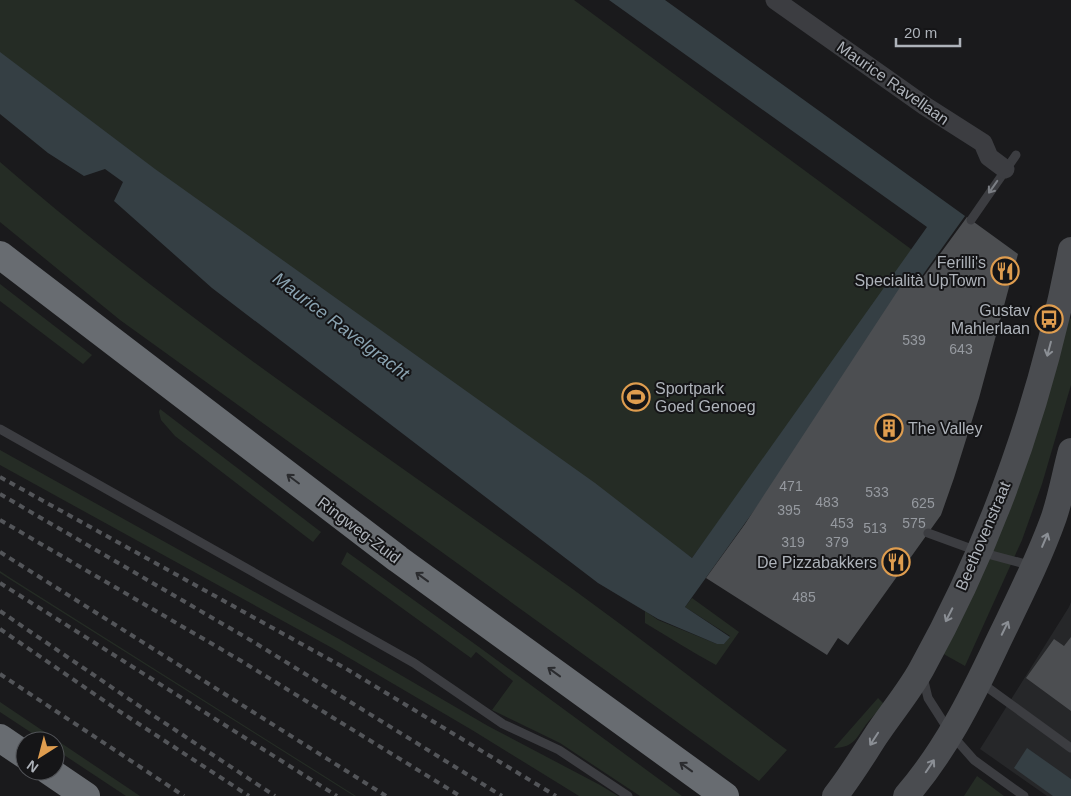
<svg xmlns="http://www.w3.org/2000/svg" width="1071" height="796" viewBox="0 0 1071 796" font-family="Helvetica,sans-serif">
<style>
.built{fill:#262729}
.green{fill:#252c25}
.water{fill:#353f44}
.building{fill:#4c4e51}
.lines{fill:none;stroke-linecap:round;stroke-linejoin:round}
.lane{stroke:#3c3d41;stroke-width:9}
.street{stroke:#3c3d41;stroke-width:19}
.secondary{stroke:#4a4c50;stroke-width:26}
.highway{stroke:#686c71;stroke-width:28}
.rail{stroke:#535559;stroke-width:4;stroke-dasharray:6 5;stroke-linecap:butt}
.oneway{stroke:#7b7e84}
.oneway2{stroke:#8b8f95}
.oneway3{stroke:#2a2b2e}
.labels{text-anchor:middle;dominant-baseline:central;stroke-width:4;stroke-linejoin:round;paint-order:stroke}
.number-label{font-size:14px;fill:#969aa0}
.street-label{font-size:16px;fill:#aeb3ba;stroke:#151517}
.poi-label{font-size:16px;fill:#aeb3ba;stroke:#151517;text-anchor:end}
.water-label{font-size:18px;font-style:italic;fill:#8aa3b1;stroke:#151517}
</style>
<rect width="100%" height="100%" fill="#1a1a1c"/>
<polygon class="built" points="1071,602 1071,796 1047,796 980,749 1069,607"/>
<g class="green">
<polygon points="0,0 574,0 915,252 692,558 0,72"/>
<path d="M0,162C181,319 380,451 574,590C646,642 716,697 787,750L759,781L120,320L0,222Z"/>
<polygon points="0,284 92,355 83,364 0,301"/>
<polygon points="1066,315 1071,319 1071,385 1042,484 1022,540 965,666 940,652"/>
<polygon points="160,409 321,532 313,542 175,436 161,420 159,412"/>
<polygon points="0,450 339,639 488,726 600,785 618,796 579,796 472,730 334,649 0,465"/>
<polygon points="347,552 479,647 682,796 640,796 560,743 492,710 513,681 476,652 471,658 341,564"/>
<polygon points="0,571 12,579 356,796 354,796 11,580 0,573"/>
<path d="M692,598L739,632L716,665C692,652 669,637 645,623V611L658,620L717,644H724L730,636L685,607Z"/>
<path d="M878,698L884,704C879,710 873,716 868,722C856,737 856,747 834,748Z"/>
<polygon points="0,702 140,796 126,796 55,749 55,741 44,741 0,712"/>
<polygon points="977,776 1004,796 964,796"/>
</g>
<g class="water">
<polygon points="609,0 665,0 965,216 685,607 730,637 724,644 717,644 658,619 598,583 212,288 114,201 123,182 105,169 84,176 48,153 0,114 0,52 155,169 595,483 692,558 927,227"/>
<polygon points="1027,748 1071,779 1071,796 1053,796 1014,768"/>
</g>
<g class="building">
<polygon points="967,217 1018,254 979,398 954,478 941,515 848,645 838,638 827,655 706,578 745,524 910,272 921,280"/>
<polygon points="1071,637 1071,711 1026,678 1054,639 1064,646"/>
</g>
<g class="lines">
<g class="lane">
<polyline points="971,220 1016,155"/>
<polyline points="0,429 414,663 503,724 559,750 628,796"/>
<polyline points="928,533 980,552 1033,566"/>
<polyline points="923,677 928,698 951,734 974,760 1024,796"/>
<polyline points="980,682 1071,748"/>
</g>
<polyline class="street" points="775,0 925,106 983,143 989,157 1005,169"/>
<g class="secondary">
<path d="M835,796C850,777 862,757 875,737C890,714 909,692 922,668C994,538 1043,396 1071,250"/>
<path d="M906,796C945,751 971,699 996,646C1016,604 1038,562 1054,517C1061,496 1065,473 1071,451"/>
</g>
<g class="highway">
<polyline points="0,255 398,559 725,796"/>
<polyline points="0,738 25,755"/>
<polyline points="49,771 86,796"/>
</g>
<g class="rail">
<polyline points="0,477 345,668 556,796"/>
<polyline points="0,494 252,641 502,796"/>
<polyline points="0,520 238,659 460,796"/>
<polyline points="0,552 386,796"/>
<polyline points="0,583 337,796"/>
<polyline points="0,611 148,712 275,796"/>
<polyline points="0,629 119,711 249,796"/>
<polyline points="0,674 184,796"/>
</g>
</g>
<defs><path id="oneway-shaft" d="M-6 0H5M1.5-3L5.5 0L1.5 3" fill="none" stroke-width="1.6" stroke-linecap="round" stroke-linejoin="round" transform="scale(1.25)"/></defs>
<use class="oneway" href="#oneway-shaft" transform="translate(993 187) rotate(125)"/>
<g class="oneway2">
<use href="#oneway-shaft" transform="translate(1049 349) rotate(105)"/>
<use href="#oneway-shaft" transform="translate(1045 540) rotate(-67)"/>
<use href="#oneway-shaft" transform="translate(949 615) rotate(117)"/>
<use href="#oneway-shaft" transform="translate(1005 628) rotate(-64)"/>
<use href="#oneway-shaft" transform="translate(874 739) rotate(123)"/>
<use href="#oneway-shaft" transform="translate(930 766) rotate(-56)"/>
</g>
<g class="oneway3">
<use href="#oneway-shaft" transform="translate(293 479) rotate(-143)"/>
<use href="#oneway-shaft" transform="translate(422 577) rotate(-144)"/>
<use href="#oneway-shaft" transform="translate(554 672) rotate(-144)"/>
<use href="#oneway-shaft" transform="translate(686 767) rotate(-144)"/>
</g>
<defs>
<g id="restaurant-ring" transform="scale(1.4375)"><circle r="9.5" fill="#151517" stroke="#df9d4f" stroke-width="1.5"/><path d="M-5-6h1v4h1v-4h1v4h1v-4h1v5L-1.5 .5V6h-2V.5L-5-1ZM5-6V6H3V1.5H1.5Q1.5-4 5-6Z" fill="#df9d4f"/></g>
<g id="bus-ring" transform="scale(1.4375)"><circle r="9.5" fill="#151517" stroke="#df9d4f" stroke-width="1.5"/><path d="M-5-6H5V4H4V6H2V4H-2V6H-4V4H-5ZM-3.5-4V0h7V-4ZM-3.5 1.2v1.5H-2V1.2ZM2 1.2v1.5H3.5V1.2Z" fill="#df9d4f"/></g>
<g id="stadium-ring" transform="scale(1.4375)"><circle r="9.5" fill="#151517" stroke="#df9d4f" stroke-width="1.5"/><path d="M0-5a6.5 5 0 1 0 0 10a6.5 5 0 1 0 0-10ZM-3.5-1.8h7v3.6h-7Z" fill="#df9d4f"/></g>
<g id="building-ring" transform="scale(1.4375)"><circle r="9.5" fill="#151517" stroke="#df9d4f" stroke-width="1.5"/><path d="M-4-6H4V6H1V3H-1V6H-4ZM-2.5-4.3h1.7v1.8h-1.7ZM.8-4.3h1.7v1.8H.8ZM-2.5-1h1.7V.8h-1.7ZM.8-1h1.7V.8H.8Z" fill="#df9d4f"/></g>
</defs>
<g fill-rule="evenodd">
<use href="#restaurant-ring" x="1005" y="271"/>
<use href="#bus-ring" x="1049" y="319"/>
<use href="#stadium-ring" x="636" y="397"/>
<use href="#building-ring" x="889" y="428"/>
<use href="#restaurant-ring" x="896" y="562"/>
</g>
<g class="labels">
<g class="number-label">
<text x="914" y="340">539</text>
<text x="961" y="349">643</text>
<text x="791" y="486">471</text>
<text x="877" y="492">533</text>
<text x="827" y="502">483</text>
<text x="923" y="503">625</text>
<text x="789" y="510">395</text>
<text x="842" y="523">453</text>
<text x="914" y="523">575</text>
<text x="875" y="528">513</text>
<text x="793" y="542">319</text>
<text x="837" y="542">379</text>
<text x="804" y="597">485</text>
</g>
<g class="street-label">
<text transform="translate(893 83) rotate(35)">Maurice Ravellaan</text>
<text transform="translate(359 530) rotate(37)">Ringweg-Zuid</text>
<text transform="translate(983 536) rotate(-67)">Beethovenstraat</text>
</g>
<g class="poi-label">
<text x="986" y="262">Ferilli's<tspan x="986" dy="18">Specialità UpTown</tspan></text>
<text x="1030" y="310">Gustav<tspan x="1030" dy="18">Mahlerlaan</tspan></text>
<text x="655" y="388" text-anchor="start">Sportpark<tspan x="655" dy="18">Goed Genoeg</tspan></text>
<text x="908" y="428" text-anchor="start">The Valley</text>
<text x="877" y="562">De Pizzabakkers</text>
</g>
<g class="water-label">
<text transform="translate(341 326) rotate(37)">Maurice Ravelgracht</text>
</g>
</g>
<g transform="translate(40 756) rotate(216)"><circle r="24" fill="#151517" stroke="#525458"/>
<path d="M0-4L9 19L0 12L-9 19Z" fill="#df9d4f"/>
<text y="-8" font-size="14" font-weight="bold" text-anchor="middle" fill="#aeb3ba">N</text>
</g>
<path d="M896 38v8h64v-8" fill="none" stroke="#aeb3ba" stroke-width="2.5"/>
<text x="904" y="38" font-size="15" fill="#aeb3ba" stroke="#151517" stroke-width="4" paint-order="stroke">20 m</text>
</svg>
